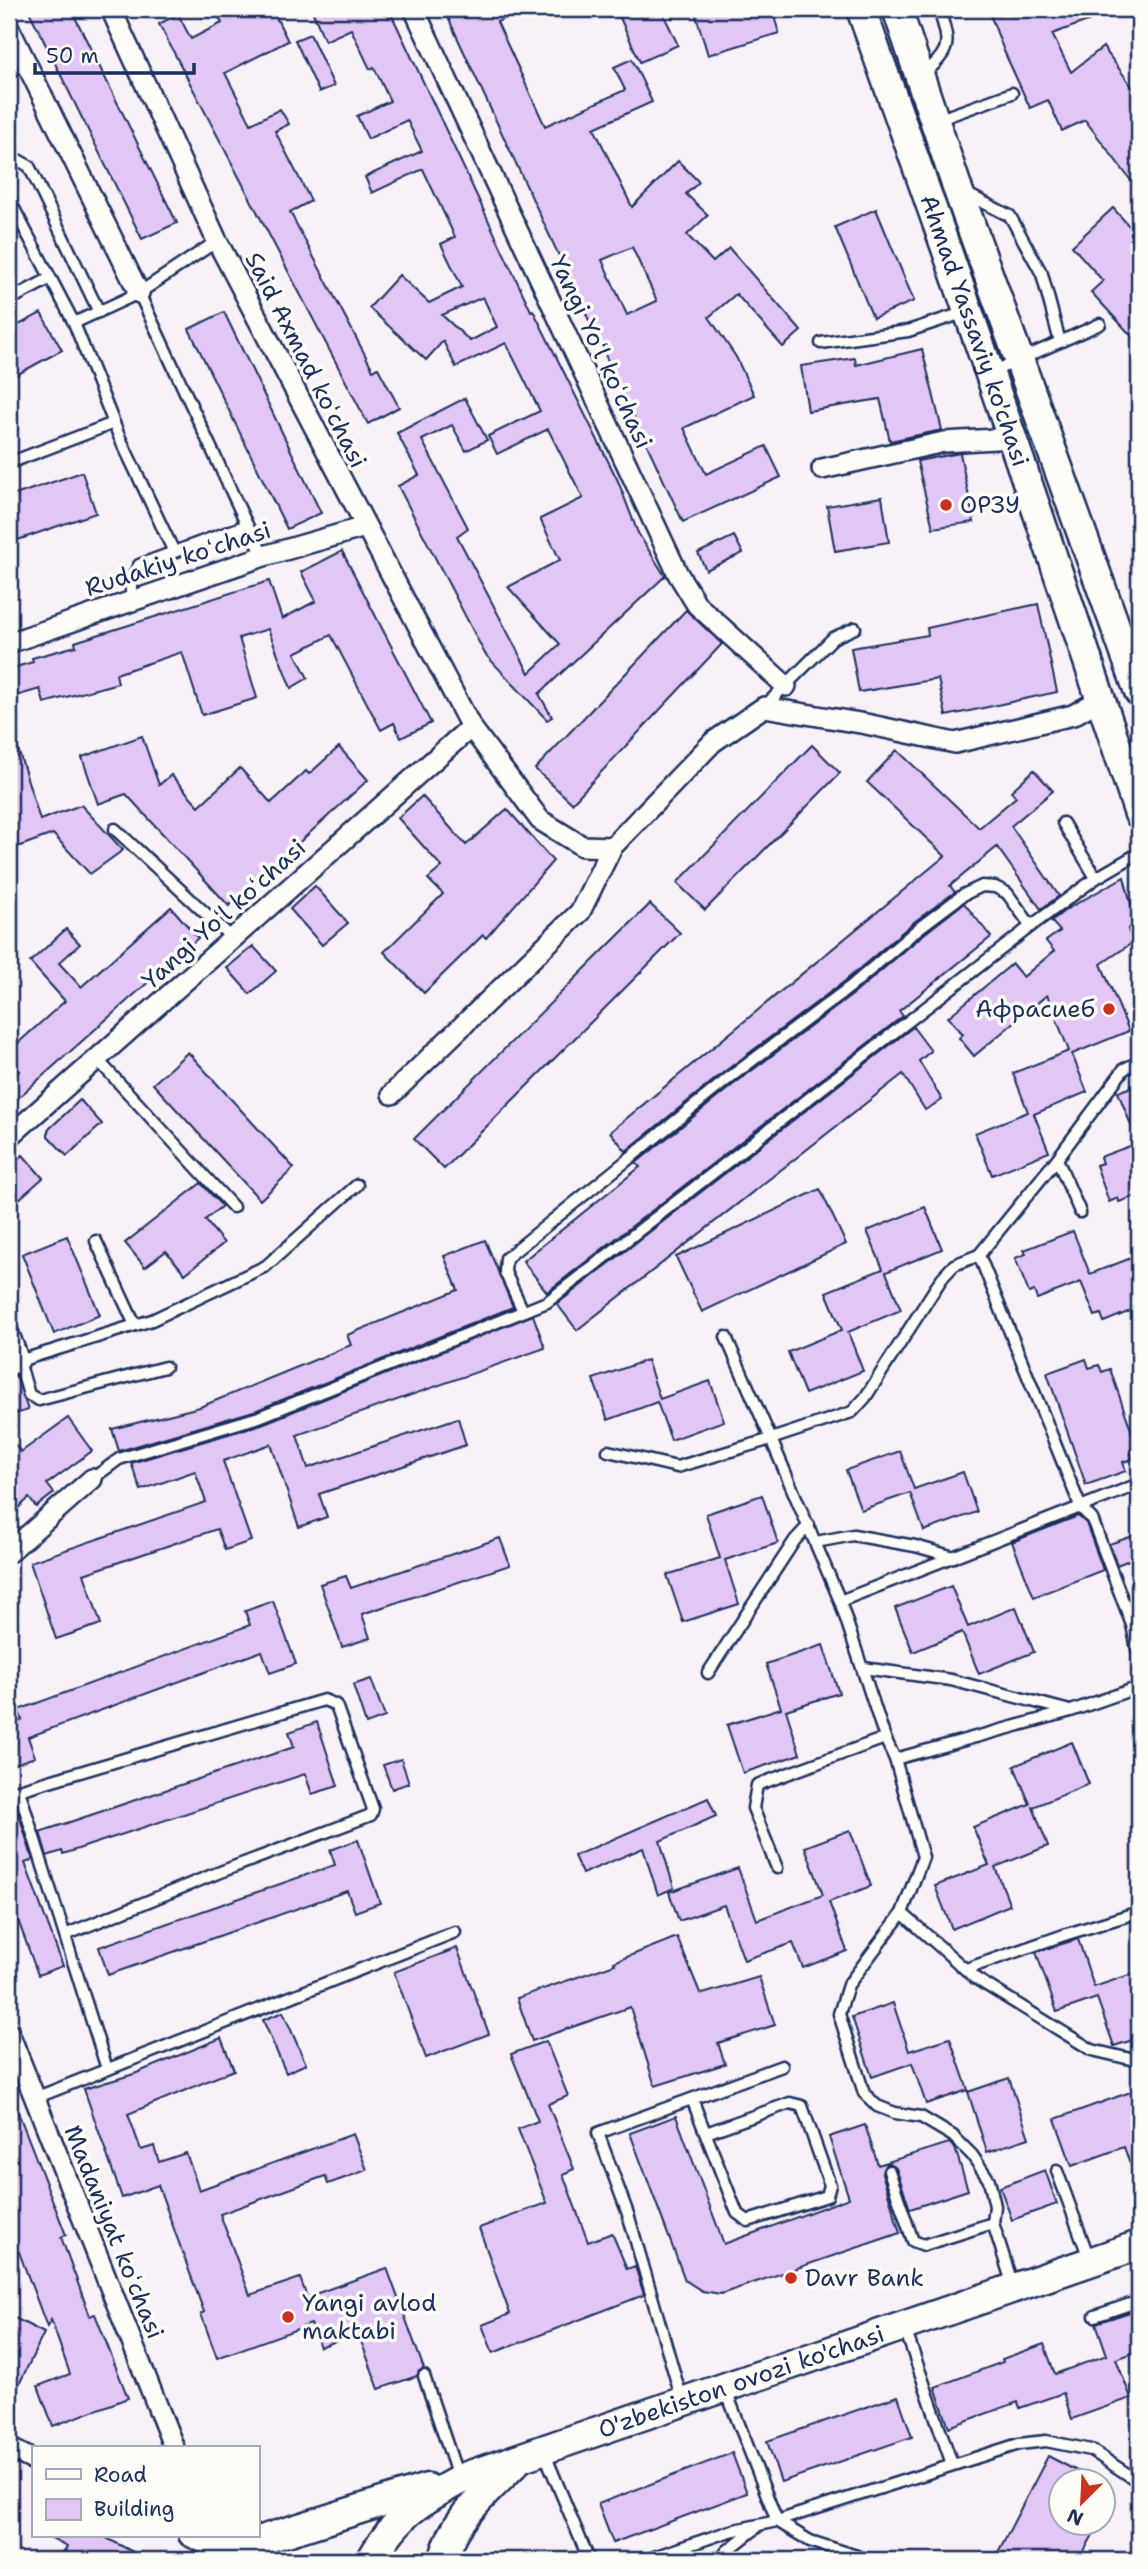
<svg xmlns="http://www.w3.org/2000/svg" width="1148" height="2569" viewBox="0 0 1148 2569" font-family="'Shantell Sans',sans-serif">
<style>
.building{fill:#e2c6f5;stroke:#1b2f5e;stroke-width:2;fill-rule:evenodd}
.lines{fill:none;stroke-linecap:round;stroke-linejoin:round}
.service-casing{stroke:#1b2f5e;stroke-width:15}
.minor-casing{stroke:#1b2f5e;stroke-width:24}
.secondary-casing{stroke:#1b2f5e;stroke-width:33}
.service{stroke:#fdfcf7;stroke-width:10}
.minor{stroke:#fdfcf7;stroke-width:19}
.secondary{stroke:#fdfcf7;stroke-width:28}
.poi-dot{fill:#c8321e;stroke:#fdfcf7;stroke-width:2.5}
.labels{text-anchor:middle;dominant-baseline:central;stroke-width:7;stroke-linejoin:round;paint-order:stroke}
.street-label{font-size:24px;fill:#1b2f5e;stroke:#fdfcf7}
.poi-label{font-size:24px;fill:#1b2f5e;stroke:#fdfcf7;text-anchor:start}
</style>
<rect width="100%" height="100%" fill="#f8f1f7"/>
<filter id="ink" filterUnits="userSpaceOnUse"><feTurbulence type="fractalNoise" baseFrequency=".0143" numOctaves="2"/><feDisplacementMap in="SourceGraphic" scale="14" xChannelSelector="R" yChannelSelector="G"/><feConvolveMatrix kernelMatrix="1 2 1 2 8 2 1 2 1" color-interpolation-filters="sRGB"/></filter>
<g filter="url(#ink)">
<g class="building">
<polygon points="28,9 71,9 177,223 142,239"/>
<polygon points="215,9 272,9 288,41 225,73 251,124 280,109 289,124 275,131 311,201 290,212 373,370 378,368 399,407 368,424 159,24 178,14 191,39 222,23"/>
<path d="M322,9H389L531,311L533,310L618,481L638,533L665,576L539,694L552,717L547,720L485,654L398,486L419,475L397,433L465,398L487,440L466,451L452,425L422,440L468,528L457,536L529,673L560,644L508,587L560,560L540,519L583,498L548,429L497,454L488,436L540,411L506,343L456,367L443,341L426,360L369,308L399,275L429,303L462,287L441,244L455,237L423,169L372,193L365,177L422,151L407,120L368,139L357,116L390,101L374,67L370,69L351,29L325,41L313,13ZM483,297L497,327L470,341L442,315Z"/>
<path d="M444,9H525L497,22L545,126L625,90L614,67L632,59L652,102L594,128L632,207L678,161L699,182L686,194L708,215L687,235L713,262L729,248L801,331L783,347L736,294L709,317L736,357L754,395L684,428L706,474L766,446L781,477L683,522ZM632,247L657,301L627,315L602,260Z"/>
<polygon points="616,9 661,9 678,45 640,62"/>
<polygon points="694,9 772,9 779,33 708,55"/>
<polygon points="988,9 1115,9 1115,11 1052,34 1071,72 1103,47 1139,96 1139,191 1085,120 1062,131 1048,100 1030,108 1004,51"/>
<polygon points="310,34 334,86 319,92 295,40"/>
<polygon points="1113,208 1139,237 1139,344 1091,292 1103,281 1072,246"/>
<polygon points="876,209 914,301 873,318 835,227"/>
<polygon points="224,312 321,513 287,529 189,329"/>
<polygon points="41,313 62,350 9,379 9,330"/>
<polygon points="922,349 942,430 890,441 880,399 808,411 801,366 855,358 856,365"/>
<polygon points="960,453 974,522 933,528 917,461"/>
<polygon points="82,472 96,513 9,543 9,497"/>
<polygon points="882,497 889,542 835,551 827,506"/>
<polygon points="734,536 743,553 706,570 698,553"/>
<polygon points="342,551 431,723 401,738 394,723 381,730 331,635 295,653 308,678 291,688 268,629 239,638 257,698 202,715 182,652 116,674 118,683 44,703 40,689 9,698 9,669 33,662 32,658 76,646 75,642 269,581 282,619 316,601 301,572"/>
<polygon points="1038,604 1057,692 946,716 938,679 859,692 851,648 928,635 927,628"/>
<polygon points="686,610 722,644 572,803 535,769"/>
<polygon points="13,733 40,820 81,805 123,850 90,874 53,834 9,850 9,734"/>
<polygon points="142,736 159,785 171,775 199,806 240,768 271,803 306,771 309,774 339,747 368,780 229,906 126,794 98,804 82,757"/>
<polygon points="812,745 840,773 705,910 677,883"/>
<polygon points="897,750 979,828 1016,797 1011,791 1034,770 1053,791 1011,826 1059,896 1041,909 997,847 950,886 955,892 914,922 845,981 724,1072 626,1151 610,1132 945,856 867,782"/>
<polygon points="422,796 466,845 507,809 553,861 486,938 483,935 424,993 384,952 443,894 428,879 442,867 398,818"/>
<polygon points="1124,877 1136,924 1128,929 1132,943 1101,964 1129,1031 1072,1054 1087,1092 1034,1114 1049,1152 992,1175 975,1133 1028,1112 1013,1073 1069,1051 1047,995 974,1056 959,1038 963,1034 948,1017 1012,964 1023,977 1054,951 1046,941 1060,931 1051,921 1067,909"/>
<polygon points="315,886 348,923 322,945 290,909"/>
<polygon points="964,903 991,937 899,1011 903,1016 547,1292 523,1261 640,1167 636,1163 734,1084 855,993 924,934"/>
<polygon points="650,904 680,933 444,1169 414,1139"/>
<polygon points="171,907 198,938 9,1106 9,1080 19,1071 9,1059 9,1051 65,1001 30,962 66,929 80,944 59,963 81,987"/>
<polygon points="253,946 276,971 250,994 227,968"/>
<polygon points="913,1027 931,1051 919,1061 942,1100 925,1110 903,1074 577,1330 557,1304"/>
<polygon points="188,1052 294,1168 260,1200 153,1084"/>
<polygon points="1139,1084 1139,1195 1119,1202 1118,1198 1109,1202 1096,1165 1102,1163 1100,1157 1138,1143 1118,1092"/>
<polygon points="80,1100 102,1124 67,1156 48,1136 48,1130"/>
<polygon points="23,1155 43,1178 19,1199 9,1188 9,1168"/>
<polygon points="201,1183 222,1206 205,1220 224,1243 185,1274 166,1251 145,1267 125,1243"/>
<polygon points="820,1189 846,1244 702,1312 676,1257"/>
<polygon points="925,1207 942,1249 886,1272 901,1310 848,1332 863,1371 805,1394 788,1352 842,1330 826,1292 883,1269 867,1231"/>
<polygon points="1073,1231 1090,1274 1139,1255 1139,1304 1132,1307 1133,1310 1104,1322 1101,1314 1095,1316 1081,1282 1037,1299 1034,1291 1029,1293 1015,1258 1026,1254 1024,1250"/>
<polygon points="67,1236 100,1315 54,1334 22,1254"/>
<polygon points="485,1240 513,1307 257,1410 119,1451 112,1429 200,1407 351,1345 347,1335 458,1290 444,1256"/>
<polygon points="533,1315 545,1348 297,1435 308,1468 458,1418 466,1445 319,1494 327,1517 299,1527 271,1444 223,1461 251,1541 225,1550 217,1529 84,1574 101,1624 56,1639 30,1562 206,1502 195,1471 141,1490 131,1463 262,1424"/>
<polygon points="1086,1359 1089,1368 1099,1365 1102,1372 1110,1369 1137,1447 1130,1450 1133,1459 1123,1462 1126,1471 1086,1485 1047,1373"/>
<polygon points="647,1360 660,1399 710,1381 724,1421 671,1440 657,1402 608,1420 593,1379"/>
<polygon points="16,1376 28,1410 9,1416 9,1377"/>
<polygon points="68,1418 92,1451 47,1484 54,1493 36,1507 29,1498 9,1517 9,1437 21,1452"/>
<polygon points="900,1451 914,1489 963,1472 977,1512 924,1531 910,1493 861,1510 846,1470"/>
<polygon points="762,1495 778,1543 725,1560 739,1604 683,1622 667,1575 720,1558 706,1514"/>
<polygon points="1078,1516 1086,1523 1103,1570 1034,1597 1012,1542"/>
<polygon points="1139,1534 1139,1556 1117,1565 1109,1544"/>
<polygon points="500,1538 510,1565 362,1614 370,1638 342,1647 320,1584 346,1576 351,1588"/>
<polygon points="951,1586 968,1627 1016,1607 1034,1652 979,1674 962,1632 913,1652 895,1608"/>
<polygon points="273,1601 296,1664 270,1673 262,1651 28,1737 35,1757 9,1766 9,1725 22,1720 18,1710 250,1625 245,1611"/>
<polygon points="823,1645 839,1693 786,1710 800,1754 743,1773 727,1725 781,1708 766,1664"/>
<polygon points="371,1679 385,1717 366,1724 353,1685"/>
<polygon points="317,1722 338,1786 312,1794 305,1774 63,1854 62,1851 47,1856 40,1832 294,1747 289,1732"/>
<polygon points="1072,1742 1089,1784 1033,1807 1048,1846 995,1867 1010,1905 952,1929 935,1886 989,1865 973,1827 1030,1804 1014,1766"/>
<polygon points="401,1759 409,1783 392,1789 383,1765"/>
<polygon points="708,1798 716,1816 660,1841 674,1888 658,1895 643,1848 582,1874 574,1856"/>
<polygon points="9,1799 14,1799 33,1860 25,1863 63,1966 38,1975 9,1895"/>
<polygon points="850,1830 871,1886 829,1902 847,1951 803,1968 793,1943 744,1960 724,1905 679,1921 669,1892 738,1868 757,1920 823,1895 805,1847"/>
<polygon points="358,1840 380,1903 355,1912 347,1891 108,1975 99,1947 335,1865 330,1850"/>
<polygon points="677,1937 700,1993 703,1994 759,1977 775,2025 718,2043 725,2064 655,2086 630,2007 532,2041 517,1998 615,1964 614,1962"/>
<polygon points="1078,1939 1094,1987 1135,1973 1139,1987 1139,2038 1114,2046 1097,1998 1057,2012 1036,1952"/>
<polygon points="457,1948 489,2034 426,2058 394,1972"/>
<polygon points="893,2003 909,2051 950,2038 968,2090 926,2104 912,2063 872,2077 852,2017"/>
<polygon points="283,2012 306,2064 286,2073 263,2020"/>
<polygon points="221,2038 234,2070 128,2114 141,2150 154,2146 159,2162 186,2153 199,2190 353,2134 367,2170 328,2184 325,2176 220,2214 250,2295 300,2278 307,2297 387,2268 424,2369 419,2371 417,2376 379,2389 358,2333 320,2347 311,2324 217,2358 201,2314 204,2312 158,2185 122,2198 84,2089 134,2074"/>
<polygon points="546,2041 568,2096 548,2104 574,2169 563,2174 588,2242 612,2233 627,2269 635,2266 644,2295 493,2353 482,2325 510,2314 479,2228 547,2203 518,2129 538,2121 511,2054"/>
<polygon points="1009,2078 1029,2138 987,2152 968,2092"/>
<polygon points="9,2089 66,2235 61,2237 90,2316 95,2314 128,2398 53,2426 38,2386 70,2374 51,2320 47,2327 19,2252 9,2256"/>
<polygon points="1139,2089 1139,2182 1137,2183 1124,2147 1072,2166 1055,2119"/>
<polygon points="676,2116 724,2244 849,2198 829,2137 865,2125 878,2165 949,2143 955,2148 968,2190 910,2209 896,2168 891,2164 886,2164 882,2173 900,2233 721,2294 702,2291 685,2280 630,2133"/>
<polygon points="1045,2170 1057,2204 1012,2220 1000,2187"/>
<polygon points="1139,2309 1139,2351 1116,2359 1131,2398 1072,2419 1063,2393 1020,2408 1018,2402 949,2427 935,2387 1003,2362 1002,2359 1044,2344 1055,2374 1107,2355 1096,2323"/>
<polygon points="9,2315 44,2333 9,2405"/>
<polygon points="898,2396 912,2437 781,2482 767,2441"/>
<polygon points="732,2453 747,2493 613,2543 598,2504"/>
<polygon points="1048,2456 1098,2482 1060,2482 1060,2524 1099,2524 1079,2560 994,2560"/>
<polygon points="46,2536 103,2536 148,2560 60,2560 67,2547"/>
</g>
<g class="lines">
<g class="service-casing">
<g id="service">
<path d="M924,75C952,47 950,46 939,9"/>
<polyline points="937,120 1012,93"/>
<polyline points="9,165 18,160 29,166 99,312"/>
<polyline points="967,194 1010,216 1042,274 1060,342"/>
<polyline points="9,199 74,323"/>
<polyline points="139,293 247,525 264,556"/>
<polyline points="9,300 49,279"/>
<polyline points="821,343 908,331 966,312"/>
<polyline points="992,372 1100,324"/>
<polyline points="9,463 114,423"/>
<polyline points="174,552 119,436 74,323 139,293 217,241"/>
<polyline points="131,600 131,581 139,565 247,525"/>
<polyline points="764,707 833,638 855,628"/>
<polyline points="1063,823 1096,878"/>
<polyline points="115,829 233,939"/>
<polyline points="97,1059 233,1207"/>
<polyline points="1139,1062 1124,1069 1057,1159 979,1255 1081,1508 1092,1519 1132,1625 1139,1658"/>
<polyline points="1057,1159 1080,1212"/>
<polyline points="96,1241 135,1325"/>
<polyline points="523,1311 505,1272 506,1258 729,1078 850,987 919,928 963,895 982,886 995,887 1007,893 1031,926"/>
<polyline points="726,1337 771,1439 852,1412 865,1398 942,1278 954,1265 979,1255"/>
<polyline points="165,1367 39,1400 29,1395 19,1361 152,1320 266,1266 357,1185"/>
<polyline points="608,1451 677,1467 771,1439 840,1601 1139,1484"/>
<polyline points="92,1479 119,1459 259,1417 547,1302 1031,926 1096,878 1139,853"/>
<polyline points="816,1542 853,1535 915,1546 954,1557"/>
<polyline points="840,1601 885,1738 895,1759 923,1857 902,1913 848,1985 839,2014 864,2093 877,2106 895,2113 921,2117 953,2136 972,2155 989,2180 995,2206 993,2223 1013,2286"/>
<polyline points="863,1668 951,1680 1070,1711"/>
<polyline points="708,1673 795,1540 809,1525"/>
<polyline points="895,1759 1071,1711 1139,1687"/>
<polyline points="19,1790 324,1700 336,1705 373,1809 371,1815 215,1874 65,1935"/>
<polyline points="9,1792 19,1790 107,2069"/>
<polyline points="777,1868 753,1808 757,1785 885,1738"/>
<polyline points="902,1913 975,1978 1092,2050 1139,2061"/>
<polyline points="966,1969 1064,1935 1139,1912"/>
<polyline points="35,2098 455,1932"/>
<polyline points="692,2099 737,2213 748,2221 827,2196 830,2185 802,2106 790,2103 706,2133"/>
<polyline points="889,2171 913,2241 924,2245 993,2223"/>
<polyline points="1057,2171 1089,2258"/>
<polyline points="1095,2316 1139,2301"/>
<polyline points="905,2329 952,2464"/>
<polyline points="424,2376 458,2477"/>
<polyline points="726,2391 777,2521 810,2541 869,2560"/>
<polyline points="682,2400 628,2214 598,2133 782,2066"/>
<polyline points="544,2452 589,2560"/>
<polyline points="645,2560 730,2531 777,2521 1019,2444 1046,2441 1091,2450 1139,2482"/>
<polyline points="720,2560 727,2551 756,2528"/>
</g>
</g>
<g class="minor-casing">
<g id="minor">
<polyline points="111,9 217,241 471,727 540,820 582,846 612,847 713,742 764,707 866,724 955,743 1073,715 1101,699"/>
<polyline points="414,9 678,574 697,605 786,686"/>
<polyline points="9,28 139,293"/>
<polyline points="822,469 944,442 1013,438"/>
<polyline points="9,643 264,556 365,527"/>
<polyline points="392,1094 580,912 612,847"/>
<polyline points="9,1137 471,727"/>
<polyline points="9,1334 19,1361 9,1365"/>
<polyline points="9,1552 92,1479"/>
<polyline points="9,2033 174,2448"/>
<polyline points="9,2448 33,2460"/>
<polyline points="189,2536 232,2557"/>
</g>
</g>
<g class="secondary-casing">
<g id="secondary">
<path id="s1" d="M861,9C957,276 1050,545 1139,814"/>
<polyline points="897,9 958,190 1139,692"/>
<polyline points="223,2552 427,2488"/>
<path id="s2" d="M371,2560C399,2512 419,2502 467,2476L1139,2245"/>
<path d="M444,2560C451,2519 491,2489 518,2460"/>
</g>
</g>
<use href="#service" class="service"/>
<use href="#minor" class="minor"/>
<use href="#secondary" class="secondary"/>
</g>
</g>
<g class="poi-dot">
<circle cx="946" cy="505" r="7"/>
<circle cx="1109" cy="1009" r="7"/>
<circle cx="791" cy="2278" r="7"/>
<circle cx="288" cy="2317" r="7"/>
</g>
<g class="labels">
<g class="street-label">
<text stroke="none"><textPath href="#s1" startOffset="341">Ahmad Yassaviy ko'chasi</textPath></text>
<text transform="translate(601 352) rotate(65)">Yangi Yoʻl koʻchasi</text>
<text transform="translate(306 360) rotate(63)">Said Axmad koʻchasi</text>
<text transform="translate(178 559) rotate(-18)">Rudakiy koʻchasi</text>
<text transform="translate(224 914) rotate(-42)">Yangi Yoʻl koʻchasi</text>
<text transform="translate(114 2232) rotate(68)">Madaniyat koʻchasi</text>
<text stroke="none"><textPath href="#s2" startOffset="420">O'zbekiston ovozi ko'chasi</textPath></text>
</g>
<g class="poi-label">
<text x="960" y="505">ОРЗУ</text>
<text x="1095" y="1009" text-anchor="end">Афрасиеб</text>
<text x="805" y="2278">Davr Bank</text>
<text x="302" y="2303">Yangi avlod<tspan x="302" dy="28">maktabi</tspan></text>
</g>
</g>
<rect width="1148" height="2569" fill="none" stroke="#fdfcf7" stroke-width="35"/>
<rect x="18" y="18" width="1113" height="2534" fill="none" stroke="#1b2f5e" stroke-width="2.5" filter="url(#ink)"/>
<rect x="32" y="2446" width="228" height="91" fill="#fdfcf7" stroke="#a3aaba" stroke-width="2"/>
<rect x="46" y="2469" width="35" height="10" fill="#fdfcf7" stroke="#a3aaba" stroke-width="2"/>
<text x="94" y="2482" font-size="21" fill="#1b2f5e">Road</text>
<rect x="46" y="2499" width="35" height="21" fill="#e2c6f5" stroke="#a3aaba" stroke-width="2"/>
<text x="94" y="2516" font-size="21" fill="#1b2f5e">Building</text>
<g transform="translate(1082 2502) rotate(204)"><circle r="33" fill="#fdfcf7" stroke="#a3aaba" stroke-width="2"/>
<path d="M0-5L12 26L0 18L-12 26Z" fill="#c8321e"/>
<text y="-10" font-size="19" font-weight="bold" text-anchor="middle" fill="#1b2f5e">N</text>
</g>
<path d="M35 63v10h159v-10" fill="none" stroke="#1b2f5e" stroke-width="3.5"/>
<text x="46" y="63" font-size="21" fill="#1b2f5e" stroke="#fdfcf7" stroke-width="5" paint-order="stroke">50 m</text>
</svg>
